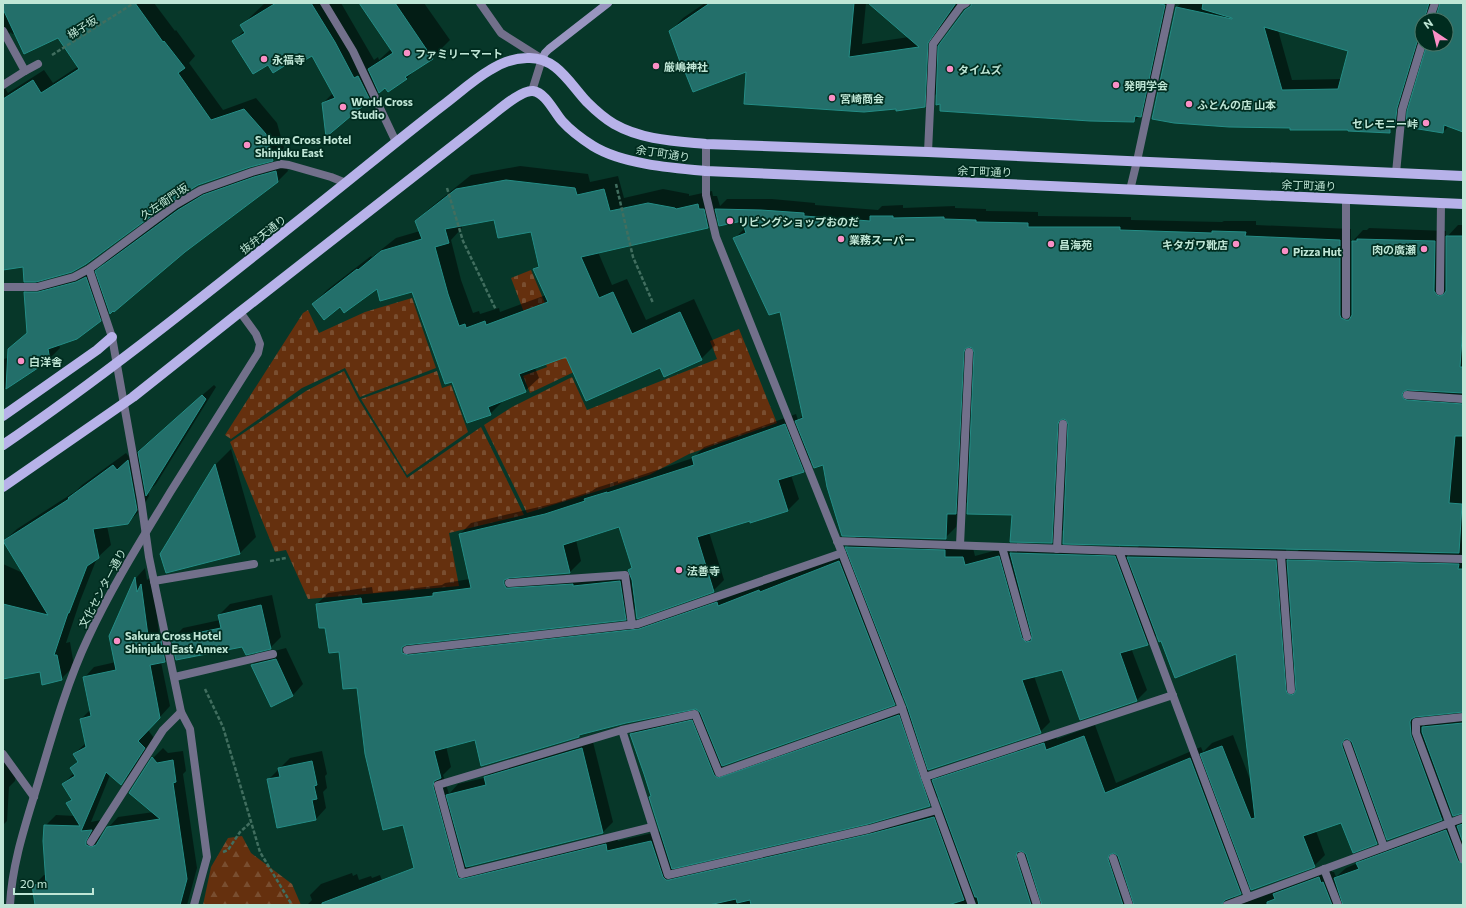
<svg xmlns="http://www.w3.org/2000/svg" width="1466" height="908" viewBox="0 0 1466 908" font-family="Commissioner,'Noto Sans JP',sans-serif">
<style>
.forest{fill:url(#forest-firs)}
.cemetery{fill:url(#cemetery-stones)}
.shadow{fill:#0007;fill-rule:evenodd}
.building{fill:#236f6a;stroke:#248d86;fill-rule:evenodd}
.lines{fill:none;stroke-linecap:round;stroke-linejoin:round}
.path{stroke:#416e5f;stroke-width:2.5;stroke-dasharray:4 2;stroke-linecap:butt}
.service{stroke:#72708b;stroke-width:8}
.minor{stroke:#72708b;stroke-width:8}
.tertiary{stroke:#72708b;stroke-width:8}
.secondary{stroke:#9995c0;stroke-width:8}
.primary{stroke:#b7b2e9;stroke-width:10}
.poi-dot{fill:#fa8fc6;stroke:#002c1f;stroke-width:1.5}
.labels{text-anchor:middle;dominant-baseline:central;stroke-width:3.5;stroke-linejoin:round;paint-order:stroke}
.street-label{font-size:11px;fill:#bfe6d6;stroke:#002c1f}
.poi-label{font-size:11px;font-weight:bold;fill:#bfe6d6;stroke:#002c1f;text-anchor:start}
</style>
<defs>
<pattern id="forest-firs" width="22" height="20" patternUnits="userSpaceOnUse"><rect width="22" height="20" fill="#65300e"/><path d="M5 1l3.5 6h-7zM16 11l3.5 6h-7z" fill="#794e30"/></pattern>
<pattern id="cemetery-stones" width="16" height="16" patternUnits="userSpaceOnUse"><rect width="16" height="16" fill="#65300e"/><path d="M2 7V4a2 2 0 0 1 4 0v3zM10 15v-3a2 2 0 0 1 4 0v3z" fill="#794e30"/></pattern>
</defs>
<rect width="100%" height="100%" fill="#073729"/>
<polygon class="forest" points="242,836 251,853 292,884 301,905 203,905 211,867 228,838"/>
<g class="cemetery">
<polygon points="531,270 574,372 530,393 523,376 547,367 527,314 525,315 511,278"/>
<polygon points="412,298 436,368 360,397 345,368 302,388 231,439 225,435 303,313 308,310 319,333 365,312"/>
<polygon points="739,329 777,423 689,454 649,475 527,513 484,425 512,407 572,377 587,410 717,359 710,341"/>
<polygon points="344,371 359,400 407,478 481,427 524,515 449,533 459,586 308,599 286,550 275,552 230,442 306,391"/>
<polygon points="437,371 442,388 451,385 468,432 407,475 361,399"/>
</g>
<g class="shadow">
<polygon points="3,3 154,3 175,31 176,30 195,56 189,63 223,110 256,98 277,123 284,148 272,160 250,166 198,184 24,266 3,269 3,85 8,93 44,70 53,83 79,66 59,37 15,33 12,34 11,32 3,40"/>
<polygon points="265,3 341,3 374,60 378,57 379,60 391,49 359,3 424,3 450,40 432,58 416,69 406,79 379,90 370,100 323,103 333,93 312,55 297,56 269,64 233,41 245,30 242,25"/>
<polygon points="705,3 866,3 862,44 909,37 869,3 959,3 942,27 940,45 972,3 1175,3 1154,102 1134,121 941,103 937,93 924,106 897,108 748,70 670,32 683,18"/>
<path d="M1181,3H1436L1435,14H1438L1441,3H1463V131L1449,126L1443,132L1428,44H1446V20H1422V44L1400,121L1389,132L1291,127L1177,8ZM1278,30L1349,50L1341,79L1292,80Z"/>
<polygon points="285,162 288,171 278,181 185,251 110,310 100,320 59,344 60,348 49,359 3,390 3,359 8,358 9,349 28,332 25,293 36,282 50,282 96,267 98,270 106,261 189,200 214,186"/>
<path d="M520,166L588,174L590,182L618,176L624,198L663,189L689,194V196L712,191L713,196H717L720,206L727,199H772L815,203V205L878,210L882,206L903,205V208L955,206V208L986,209V211L1038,212V216L1131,217V220L1222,222L1224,221H1256V225L1351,229V243L1363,230H1367L1369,228L1446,231V238L1458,225H1463V711L1421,715L1423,727L1434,716L1463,713V812L1451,809L1442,819L1388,839L1386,833L1376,843L1342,821L1316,831L1325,855L1314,866L1250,884L1240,893L1233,896L1237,900L1330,867L1332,872H1334L1336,877L1346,868L1358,863L1369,852L1457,820L1459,825L1463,821V905H423L403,824L358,686L326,627L317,604L328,593L372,587L373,593L442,585L445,583L470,579L460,534L471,523L556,503L592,491L596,488L618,481V483L693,458L704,447L796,414L798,420L803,415L781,311L734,239L745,228L743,220L718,217L708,227L598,252L612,285L627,279L646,320L694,299L715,345L701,359L661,367L567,356L535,368L539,378L525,391L504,400L490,414L453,380L412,291L377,287L340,306L313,304L327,290L371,256L372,257L396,238L420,231L416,221L430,208L471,175ZM495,219L531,231L539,265L535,270L546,295L500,312L499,308L480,314L479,311L473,313L461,280L451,240L462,228L461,225ZM812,461L823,464L945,538L956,527L957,512L969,500L1013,514L1051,542L1064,529L1140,545L1128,557L1125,547L1020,544L1010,554L1008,547L975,556L973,548L954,547V541L856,537L847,547L848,551L771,582L651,619L419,645L414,643L625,619L636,608L713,591L724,580L709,532L750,520L751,522L788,510L799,499L791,475L803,471ZM620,526L633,567L630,571L584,576V574L521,578L515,577L570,572L581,561L576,540ZM1286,549H1300L1287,561ZM1157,635L1161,640L1236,652L1251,782L1233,735L1212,743L1203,752L1201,747L1116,783L1095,725L1057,739L1055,733L944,770L933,781L928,769L1040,732L1050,722L1034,676L1062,669L1081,719L1137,700L1147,690L1131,648L1148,644ZM904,694L908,707L727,770L722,765L894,704ZM696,708L702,712L640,726L631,734L652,796L661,831L618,841L616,834L475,869L469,867V866L602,833L613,822L592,738L496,767L484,778L458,784L449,794L443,775L451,767L446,746L476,739L579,736L582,733L626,722ZM939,796L943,807L882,824L677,870L675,867L929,805Z"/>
<polygon points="214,385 216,387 156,484 148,492 149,496 141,510 127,523 107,526 111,545 97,558 80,601 66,643 70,642 74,666 61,679 41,671 3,678 3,564 23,573 4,541 17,529 76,491 82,485 126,453 130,458"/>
<polygon points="231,449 256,537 240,553 161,554 216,464"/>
<polygon points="145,568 147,580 152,576 159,633 171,631 172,639 183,628 220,620 219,615 230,604 272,595 281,637 270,648 243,645 175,651 165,661 161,662 170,706 148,730 154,738 131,774 121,784 110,775 91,822 101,820 96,835 102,837 108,828 118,817 154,812 131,792 153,758 163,748 168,753 183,751 186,771 183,774 197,868 187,905 36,905 33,886 44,875 46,875 45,826 56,815 75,816 67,803 72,798 63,784 74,773 71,768 78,761 74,754 86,743 81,719 91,709 84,678 94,667 116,662 110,636 136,578"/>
<polygon points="286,648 303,684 293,695 271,705 252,665 263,654"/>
<polygon points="3,748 17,767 15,781 9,787 7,821 3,825"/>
<polygon points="322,751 327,774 325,776 327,788 323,792 326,808 316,819 268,780 290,758"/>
<polygon points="352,873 353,876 357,874 359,880 371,876 372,878 380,875 391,905 307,905 312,900 310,895 321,884"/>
</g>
<g class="building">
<polygon points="3,3 135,3 163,42 164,41 185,68 178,73 211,120 244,109 266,134 273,161 250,167 198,185 172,201 86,264 72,272 36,282 24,282 23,267 3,270 3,99 33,80 41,93 79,69 58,38 24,54 3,9"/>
<polygon points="276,3 311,3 335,42 354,78 358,76 370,100 326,137 322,103 335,98 312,56 300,63 297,58 273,73 268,65 253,74 232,41 245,33 240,25"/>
<polygon points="359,3 395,3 433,59 405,77 407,79 388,92 385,88 379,93 368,69 393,53"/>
<polygon points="710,3 854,3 849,57 919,47 868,3 956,3 928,43 925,107 896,111 896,109 864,112 744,104 746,72 693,92 685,72 684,73 669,31"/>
<polygon points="971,3 1157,3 1165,5 1141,117 1135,116 1134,122 1090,121 940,111 940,104 936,105 938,46 965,10 971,6"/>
<path d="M1203,3H1429L1424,20H1422V39L1419,40L1417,42L1397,108L1395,125L1390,124V133L1348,131V130H1290V128L1229,127L1174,123L1152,119L1176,7L1232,19V18L1202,9ZM1264,27L1348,51L1338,89L1282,90Z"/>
<polygon points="1440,3 1463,3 1463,132 1444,125 1443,133 1406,127 1407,111 1427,44 1446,44 1446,20 1435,20"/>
<polygon points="276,171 278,182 185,252 114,312 113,311 110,314 95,271 178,210 203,195 254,177"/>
<path d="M506,180L575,188L577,195L604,189L610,211L648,203L675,208L676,209L698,204L699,209H704L708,228L581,257L599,298L613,292L632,334L680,312L702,360L664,377L660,368L586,401L566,357L519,374L526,392L488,407L491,415L467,423L452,382L445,384L412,292L380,301L377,289L344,313L340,307L324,320L312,304L357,269L358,270L381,251L422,239L415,221L456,189ZM494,220L498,238L531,232L539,267L533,269L548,302L486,325L485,321L466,328L465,324L459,326L448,294L435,247L449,243L445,229Z"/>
<polygon points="715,209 761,210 804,213 804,216 870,221 870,216 893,216 893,218 944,217 944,219 976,220 976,222 1028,223 1028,227 1120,227 1120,230 1212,233 1212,231 1246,232 1245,236 1340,240 1340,315 1341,318 1346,320 1349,320 1352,315 1352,241 1357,241 1357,239 1435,241 1434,291 1437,295 1440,296 1444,294 1446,291 1446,236 1463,236 1463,324 1460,367 1463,367 1463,393 1407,390 1403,392 1402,395 1404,399 1407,400 1463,404 1463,436 1455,436 1449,503 1462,504 1459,553 1063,544 1068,424 1066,420 1063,419 1059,421 1058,424 1052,543 1010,542 1012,515 967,514 974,352 972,348 969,347 965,349 964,352 956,514 947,514 946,539 842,536 827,487 823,465 814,468 795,421 803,418 780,312 769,315 733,238 746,233 742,221 719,226"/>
<polygon points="86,277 101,321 77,339 48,349 50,360 6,389 8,349 27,333 24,292 38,292 76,282"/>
<polygon points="202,395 206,399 146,496 138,452"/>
<polygon points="785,424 804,472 778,480 788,511 750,523 750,521 697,537 714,592 637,619 632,580 628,570 632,568 619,527 563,545 570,573 509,578 504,580 504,584 506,588 509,588 573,584 573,586 620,581 626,620 406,645 402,647 402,653 408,655 639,629 717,602 718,606 759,590 760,592 839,561 895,705 722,766 700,712 696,709 626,723 579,735 579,737 481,766 475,740 434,751 441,778 434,781 433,786 457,875 458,878 463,879 606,844 607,851 651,841 663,877 666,880 669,880 870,834 934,817 964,900 948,905 751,905 750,900 737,903 736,899 709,905 322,905 322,903 414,868 403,825 383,830 365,754 357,688 343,689 339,652 329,653 325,628 319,628 316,604 361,598 362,604 433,596 433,593 471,588 459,534 545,514 585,501 584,499 607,492 607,493 694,465 692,457"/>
<polygon points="128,460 137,510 128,524 93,529 99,558 87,566 69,613 68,613 54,655 57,655 62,680 42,685 40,672 3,679 3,604 48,615 3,541 69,499 68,498 113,465 117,470"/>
<polygon points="215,464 240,554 166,573 160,554"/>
<polygon points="845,547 945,550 945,557 963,557 965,565 999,556 1022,638 1026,642 1031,641 1032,636 1010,553 1115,556 1148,645 1120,653 1137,701 1080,720 1062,670 1022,680 1041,733 928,770 907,706"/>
<polygon points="1127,557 1276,560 1286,690 1287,693 1291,695 1294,694 1296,690 1287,560 1459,564 1458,569 1463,569 1463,712 1415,717 1411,719 1410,722 1411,735 1442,820 1387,840 1352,742 1348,739 1345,739 1342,743 1342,746 1377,844 1353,853 1341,823 1303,836 1315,867 1251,890 1200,754 1222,746 1251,819 1255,818 1236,654 1175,678 1161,641 1159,642"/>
<polygon points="135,577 137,592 141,584 149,643 161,640 165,662 150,665 160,718 138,741 145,748 121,785 106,772 81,831 92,830 86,841 86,845 91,847 96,845 107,827 160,819 129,793 152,757 157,763 173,760 176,782 173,783 187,879 180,905 35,905 32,885 46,884 43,841 44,825 80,826 66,803 72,800 62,784 75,776 70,768 78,762 73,754 86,747 80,719 91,716 83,677 116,670 109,636"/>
<polygon points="261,605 271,649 246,655 242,647 176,660 171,638 221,628 218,615"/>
<polygon points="276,659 293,696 271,707 251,665"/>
<polygon points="899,715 930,806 868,824 672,869 649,797 651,796 644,774 630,734 692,720 714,775 718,778"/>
<polygon points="1463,723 1463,813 1453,816 1422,732 1422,727"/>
<polygon points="1084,736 1105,793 1190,758 1241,894 1225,900 1222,904 1218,905 1134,905 1118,856 1114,853 1109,855 1108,859 1123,905 1042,905 1026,854 1022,851 1017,852 1016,857 1031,905 979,905 977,897 975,897 932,780 1044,743 1046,750"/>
<polygon points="582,748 603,833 466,867 446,795 486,785 484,777"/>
<polygon points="312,761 317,785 314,786 317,799 312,800 316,820 277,828 267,779 280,777 278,768"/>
<polygon points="1463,824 1463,843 1457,826"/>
<polygon points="1446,830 1458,861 1463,864 1463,905 1343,905 1334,878 1359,869 1356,863"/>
<polygon points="1319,877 1321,883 1323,882 1332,905 1267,905 1267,902 1275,899 1273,894"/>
</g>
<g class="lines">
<g class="path">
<polyline points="52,55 134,3"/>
<polyline points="616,184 633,257 653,303"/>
<polyline points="447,188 463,241 496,310"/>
<polyline points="270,561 286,558"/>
<polyline points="205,689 223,727 260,852 292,905"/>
<polyline points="223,852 228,850 240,832 251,822"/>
</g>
<g class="service">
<polyline points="324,3 353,51 396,142"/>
<polyline points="480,3 501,33 542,59"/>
<polyline points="1429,20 1435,3"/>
<polyline points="3,31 25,71"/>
<polyline points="3,85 25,71 38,64"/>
<polyline points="928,152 933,44 961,6 966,3"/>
<polyline points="1396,173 1402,110 1422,44"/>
<polyline points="1346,199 1346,315"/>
<polyline points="1440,291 1441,203"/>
<polyline points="1407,395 1463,399"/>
<polyline points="960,545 969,352"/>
<polyline points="1002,547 1027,637"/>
<polyline points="1057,549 1063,424"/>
<polyline points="1119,551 1248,897"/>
<polyline points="1281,555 1291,690"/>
<polyline points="154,581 254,564"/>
<polyline points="509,583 625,575 632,625"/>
<polyline points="407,650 638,624 842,553"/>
<polyline points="175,677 273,654"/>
<polyline points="1463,717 1416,722 1416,733 1463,859"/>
<polyline points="622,730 668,875 869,829 937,810"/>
<polyline points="1347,744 1384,847"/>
<polyline points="3,754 34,797"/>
<polyline points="925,777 1173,695"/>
<polyline points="652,827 462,874 438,785 622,730 695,714 719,773 902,708"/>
<polyline points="91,842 163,730 181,712"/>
<polyline points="1021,856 1037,905"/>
<polyline points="1113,858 1129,905"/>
<polyline points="1324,869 1338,905"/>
</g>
<g class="minor">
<polyline points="706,144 706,195 716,237 842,553 902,708 925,777 972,905"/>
<polyline points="1130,190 1137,161 1171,3"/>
<polyline points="89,269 112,337 141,500 149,557 181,712 190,729 207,857 194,905"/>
<polyline points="3,287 37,287 74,277 89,269 175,205 201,190 252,172 281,164 289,165 331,177 346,183"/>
<polyline points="837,541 1119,551 1463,559"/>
<path d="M10,905C12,863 26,823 38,783C52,736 67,682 88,638C112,586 142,539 171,491C200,445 229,399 258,353L260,344L256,334L240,312"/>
<polyline points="1227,905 1463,818"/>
</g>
<polyline class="tertiary" points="532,91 542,59"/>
<polyline class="secondary" points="542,59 545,53 549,49 608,3"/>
<g class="primary">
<polyline points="3,416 97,350 112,337"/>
<path d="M3,445C110,372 211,290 313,209C356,175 398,140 442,106C458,94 473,80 490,70C501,63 514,58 527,58C556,56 570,84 587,102C595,110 604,118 614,124C642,140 675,141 706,144L928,152L1463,176"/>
<path d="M3,487L133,397L240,312L491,116C500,109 521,90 533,91C546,93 554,112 562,121C571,131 582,139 593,146C622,164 672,168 706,171L1463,204"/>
</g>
</g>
<g class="poi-dot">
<circle cx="407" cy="53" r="4"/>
<circle cx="264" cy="59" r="4"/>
<circle cx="656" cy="66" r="4"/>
<circle cx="950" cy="69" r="4"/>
<circle cx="1116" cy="85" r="4"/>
<circle cx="832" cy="98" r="4"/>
<circle cx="1189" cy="104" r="4"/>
<circle cx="343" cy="107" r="4"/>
<circle cx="1426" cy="123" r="4"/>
<circle cx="247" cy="145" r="4"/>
<circle cx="730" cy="221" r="4"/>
<circle cx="841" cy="239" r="4"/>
<circle cx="1051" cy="244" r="4"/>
<circle cx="1236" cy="244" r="4"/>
<circle cx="1424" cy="249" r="4"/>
<circle cx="1285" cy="251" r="4"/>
<circle cx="21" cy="361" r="4"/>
<circle cx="679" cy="570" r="4"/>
<circle cx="117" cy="641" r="4"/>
</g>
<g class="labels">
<g class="street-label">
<text transform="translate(82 27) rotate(-32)">梯子坂</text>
<text transform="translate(663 153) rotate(9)">余丁町通り</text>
<text transform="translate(985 171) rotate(2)">余丁町通り</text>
<text transform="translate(1309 185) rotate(2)">余丁町通り</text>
<text transform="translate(164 201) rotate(-34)">久左衛門坂</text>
<text transform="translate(263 234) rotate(-38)">抜弁天通り</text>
<text transform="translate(102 588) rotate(-62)">文化センター通り</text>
</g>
<g class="poi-label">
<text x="415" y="53">ファミリーマート</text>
<text x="272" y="59">永福寺</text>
<text x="664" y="66">厳嶋神社</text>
<text x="958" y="69">タイムズ</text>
<text x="1124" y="85">発明学会</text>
<text x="840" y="98">宮崎商会</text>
<text x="351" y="101">World Cross<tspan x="351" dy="13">Studio</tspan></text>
<text x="1197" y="104">ふとんの店 山本</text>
<text x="1418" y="123" text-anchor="end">セレモニー峠</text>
<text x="255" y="139">Sakura Cross Hotel<tspan x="255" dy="13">Shinjuku East</tspan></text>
<text x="738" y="221">リビングショップおのだ</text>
<text x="849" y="239">業務スーパー</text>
<text x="1059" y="244">昌海苑</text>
<text x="1228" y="244" text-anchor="end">キタガワ靴店</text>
<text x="1416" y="249" text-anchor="end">肉の廣瀬</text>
<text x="1293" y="251">Pizza Hut</text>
<text x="29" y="361">白洋舎</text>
<text x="687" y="570">法善寺</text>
<text x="125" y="635">Sakura Cross Hotel<tspan x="125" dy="13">Shinjuku East Annex</tspan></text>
</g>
</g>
<rect width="1466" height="908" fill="none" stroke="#bfe6d6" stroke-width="8"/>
<g transform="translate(1434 32) rotate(325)"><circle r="19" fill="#002c1f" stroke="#4c7668"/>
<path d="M0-3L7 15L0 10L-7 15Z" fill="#fa8fc6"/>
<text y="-6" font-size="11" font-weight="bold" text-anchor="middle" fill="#bfe6d6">N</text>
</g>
<path d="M14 888v6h79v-6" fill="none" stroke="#bfe6d6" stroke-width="2"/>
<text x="20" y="888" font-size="12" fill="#bfe6d6" stroke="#002c1f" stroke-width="3" paint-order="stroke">20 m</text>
</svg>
